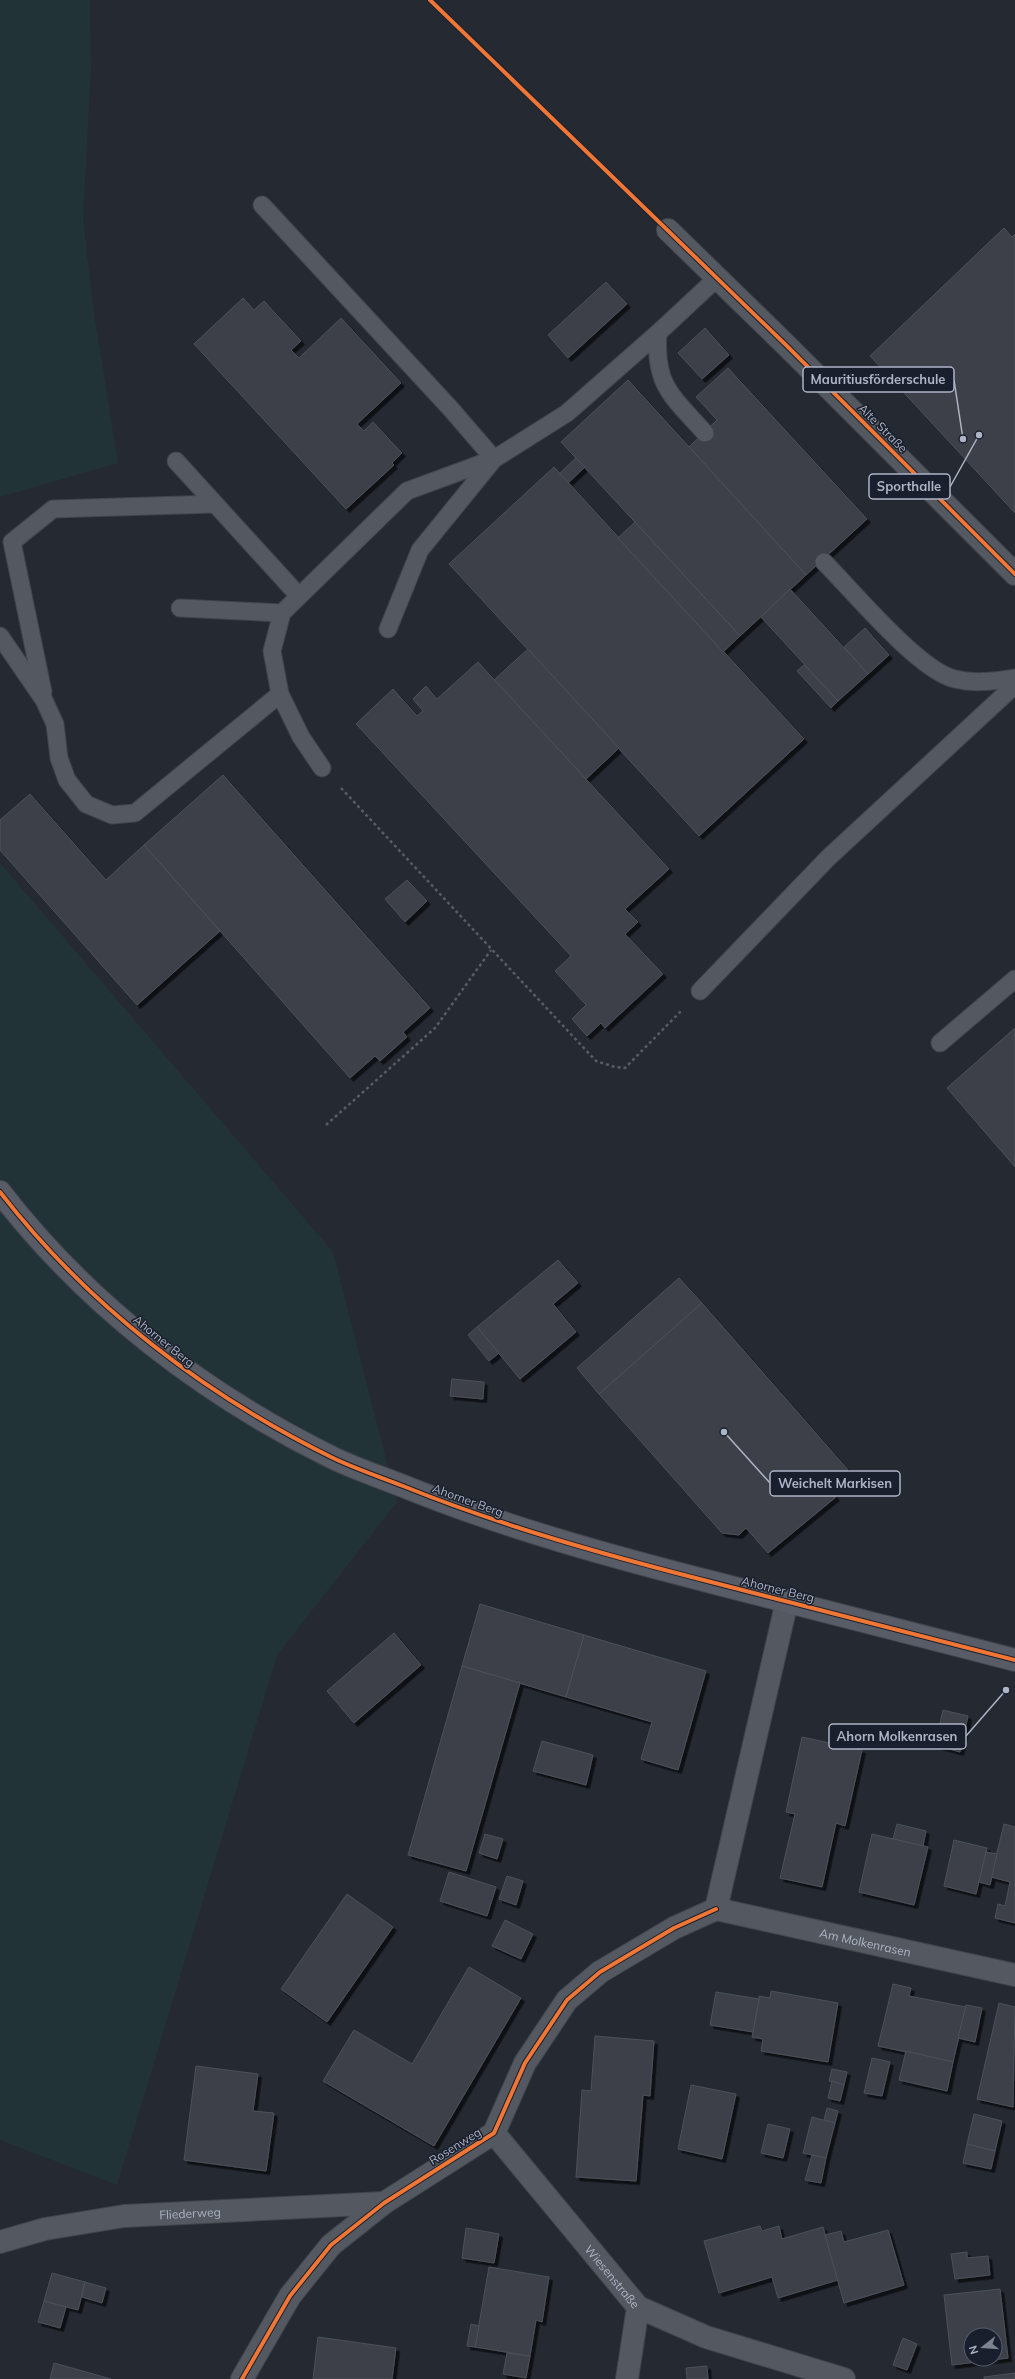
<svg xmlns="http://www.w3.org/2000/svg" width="1015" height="2379" viewBox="0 0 1015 2379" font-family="Mulish,sans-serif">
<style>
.green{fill:#223338}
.building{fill:#3c4049;stroke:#4c515a;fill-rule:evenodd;filter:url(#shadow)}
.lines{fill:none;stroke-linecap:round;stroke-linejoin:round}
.lane-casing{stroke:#40444b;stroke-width:19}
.street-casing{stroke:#40444b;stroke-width:24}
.secondary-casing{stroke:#40444b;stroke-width:24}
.path{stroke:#585c64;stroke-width:2.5;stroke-dasharray:3 3;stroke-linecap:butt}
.lane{stroke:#545860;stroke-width:17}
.street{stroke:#545860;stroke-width:22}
.secondary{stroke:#585c66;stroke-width:22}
.cycleway-casing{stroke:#191f2c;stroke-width:6}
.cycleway{stroke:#f07635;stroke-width:4}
.labels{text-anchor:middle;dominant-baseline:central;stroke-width:3;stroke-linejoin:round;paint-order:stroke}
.street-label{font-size:12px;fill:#adb4c5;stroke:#191f2c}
.leader{fill:none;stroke:#adb4c5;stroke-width:1.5}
.callout-dot{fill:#adb4c5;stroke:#191f2c;stroke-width:1.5}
.callout{fill:#191f2c;stroke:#adb4c5;stroke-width:1.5}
.callout-label{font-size:13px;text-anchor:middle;font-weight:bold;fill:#adb4c5}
</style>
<defs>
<filter id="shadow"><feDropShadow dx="3.5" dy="3.5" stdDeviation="0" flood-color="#0009"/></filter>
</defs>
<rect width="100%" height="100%" fill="#252932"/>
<g class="green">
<polygon points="0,0 90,0 91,69 83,219 94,315 118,463 0,497"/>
<polygon points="0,863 333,1252 397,1502 277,1655 117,2185 0,2140"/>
</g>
<g class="building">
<polygon points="1004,228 1012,237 1015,234 1015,513 870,356"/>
<polygon points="606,282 627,304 568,358 548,335"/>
<polygon points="243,298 254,310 264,301 301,341 291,350 299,358 341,318 401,383 357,424 364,431 373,422 402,453 392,463 394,465 346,509 194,344"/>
<polygon points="705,328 729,355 702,379 678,353"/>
<polygon points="728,368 867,519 806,575 689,447 717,420 696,397"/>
<polygon points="628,380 806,575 740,636 561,442"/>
<polygon points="576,458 585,467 568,483 559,474"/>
<polygon points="554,467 804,739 699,836 449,564"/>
<polygon points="635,522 740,636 723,652 618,538"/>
<polygon points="790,589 868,674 838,701 761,617"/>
<polygon points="865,628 889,655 868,674 844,647"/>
<polygon points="528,649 619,748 586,779 494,680"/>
<polygon points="478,662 669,869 625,909 638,922 625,934 663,974 605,1028 601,1023 587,1036 572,1019 586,1005 555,971 571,956 356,724 393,689 417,716 423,711 413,699 426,686 437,699"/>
<polygon points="804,665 838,701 831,708 797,671"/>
<polygon points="223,775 430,1008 403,1032 407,1037 380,1061 375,1056 350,1078 144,845"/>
<polygon points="30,794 106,880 144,845 220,931 137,1005 0,850 0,820"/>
<polygon points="407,880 427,901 405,922 385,899"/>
<polygon points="1015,1028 1015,1167 947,1088"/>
<polygon points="558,1260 578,1283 553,1304 576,1332 520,1379 477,1327"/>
<polygon points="679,1278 702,1303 599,1394 577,1368"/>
<polygon points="702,1303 848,1470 828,1488 836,1497 768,1553 746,1528 739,1535 722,1533 599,1394"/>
<polygon points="477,1327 499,1353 489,1361 468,1335"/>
<polygon points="452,1379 484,1382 483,1399 450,1396"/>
<polygon points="480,1604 584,1635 566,1697 462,1666"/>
<polygon points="394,1633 421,1665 354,1723 327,1691"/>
<polygon points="584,1635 706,1671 678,1770 641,1759 652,1722 566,1697"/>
<polygon points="462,1666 520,1683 466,1871 408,1855"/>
<polygon points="943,1710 968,1716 960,1752 935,1745"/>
<polygon points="802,1737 862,1750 845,1826 836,1823 822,1887 780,1878 795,1814 786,1812"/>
<polygon points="542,1741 593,1755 586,1785 533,1771"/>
<polygon points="897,1824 926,1831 923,1846 893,1839"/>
<polygon points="1004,1824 1015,1827 1015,1923 995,1918 998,1904 1005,1906 1010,1882 991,1877"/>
<polygon points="485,1834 503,1839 497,1859 479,1853"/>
<polygon points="872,1834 928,1847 914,1905 859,1892"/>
<polygon points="954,1840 987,1848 976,1894 944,1886"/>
<polygon points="986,1852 997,1854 990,1885 979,1882"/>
<polygon points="449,1872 496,1887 487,1916 440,1901"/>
<polygon points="507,1876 523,1881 516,1905 499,1899"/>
<polygon points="347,1894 393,1927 327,2022 281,1989"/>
<polygon points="505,1920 533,1934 521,1959 492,1946"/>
<polygon points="469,1967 521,1998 434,2146 323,2081 354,2030 412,2064"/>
<polygon points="893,1984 911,1988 909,1996 966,2007 953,2062 878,2046"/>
<polygon points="771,1991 838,2003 828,2062 761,2051 763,2039 752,2037 759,1999 759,1996 770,1998"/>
<polygon points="716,1992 759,1999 753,2032 710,2025"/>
<polygon points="999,2003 1015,2007 1013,2107 977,2099"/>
<polygon points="966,2005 982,2008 975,2042 958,2038"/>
<polygon points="595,2036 654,2041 650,2096 643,2095 636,2181 576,2177 582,2090 591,2091"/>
<polygon points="906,2051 953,2062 947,2091 899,2080"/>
<polygon points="872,2058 890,2062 882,2096 864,2093"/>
<polygon points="196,2066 258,2074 253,2111 274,2113 266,2171 184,2160"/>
<polygon points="832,2069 847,2072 844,2085 829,2081"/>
<polygon points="832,2081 844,2085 840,2101 828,2098"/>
<polygon points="691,2085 736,2094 722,2159 678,2149"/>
<polygon points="827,2108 838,2111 835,2123 824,2120"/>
<polygon points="974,2114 1002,2121 995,2151 967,2144"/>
<polygon points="812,2117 835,2123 826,2158 803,2153"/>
<polygon points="768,2124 790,2129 783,2158 761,2153"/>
<polygon points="967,2144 995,2151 991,2169 963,2163"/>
<polygon points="812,2155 826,2158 821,2183 805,2180"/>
<polygon points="760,2226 762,2231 779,2226 782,2239 823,2227 838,2280 778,2298 772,2277 719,2293 704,2241"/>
<polygon points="466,2228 499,2234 494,2263 462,2258"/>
<polygon points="888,2230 904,2285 844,2303 825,2235 841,2231 844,2242"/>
<polygon points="967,2252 967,2258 988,2256 990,2275 955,2279 951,2254"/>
<polygon points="489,2267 549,2277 542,2322 536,2320 530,2356 475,2347"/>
<polygon points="52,2273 85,2282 78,2310 44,2301"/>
<polygon points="85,2282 106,2288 102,2303 82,2297"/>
<path d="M1000,2289L1008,2358L952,2365L944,2295ZM971,2335H995V2359H971Z"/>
<polygon points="44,2301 66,2307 60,2328 38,2322"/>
<polygon points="471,2324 479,2326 475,2347 467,2346"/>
<polygon points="318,2337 396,2348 392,2379 313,2379"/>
<polygon points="903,2338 917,2344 907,2370 893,2365"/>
<polygon points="507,2353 530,2356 526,2378 503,2374"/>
<polygon points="54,2363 111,2379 50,2379"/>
<polygon points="707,2366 708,2379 687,2379 686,2368"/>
<polygon points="1015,2373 1015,2379 984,2379 984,2377"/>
</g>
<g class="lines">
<g class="lane-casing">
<g id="lane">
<polyline points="262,205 450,408 494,459 420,550 388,629"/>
<path d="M658,333C654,385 672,396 705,433"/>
<polyline points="176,461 299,596"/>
<path d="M824,562C852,590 919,671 955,679C975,684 994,681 1015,678"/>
<polyline points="180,608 282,613"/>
<polyline points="0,636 44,700 55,724 59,758 67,780 86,804 112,815 135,813 280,694 272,651 282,613 407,491 494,459 567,413 658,333 717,278"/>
<polyline points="43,692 12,542 53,509 215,504"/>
<polyline points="280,694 301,737 322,768"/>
<polyline points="700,991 828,858 1015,685"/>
<polyline points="940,1043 1015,979"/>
</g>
</g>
<g class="street-casing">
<g id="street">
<polyline points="668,230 787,346 1015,574"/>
<polyline points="716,1909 787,1601"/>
<path id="s1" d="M716,1909L1015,1975"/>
<path id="s2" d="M494,2133L638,2307L706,2337L844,2379"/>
<path id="s3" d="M0,2242L45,2229L124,2216L384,2203"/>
<polyline points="242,2379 290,2296 331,2245 384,2203 494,2133 525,2063 567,2000 600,1972 674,1928 716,1909"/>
<polyline points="627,2379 638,2307"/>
</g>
</g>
<g class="secondary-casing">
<path id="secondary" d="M0,1192C88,1306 205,1395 333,1458C356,1469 380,1477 403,1486C504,1527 609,1556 715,1583C815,1608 915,1634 1015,1660"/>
</g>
<g class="path">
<polyline points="341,788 596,1061 615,1067 625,1068 682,1010"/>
<polyline points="326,1125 435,1028 491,950"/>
</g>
<use href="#lane" class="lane"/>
<use href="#street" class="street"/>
<use href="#secondary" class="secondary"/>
<g class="cycleway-casing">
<g id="cycleway">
<polyline points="430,0 787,346 1015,574"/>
<path d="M0,1192C88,1306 205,1395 333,1458C356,1469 380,1477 403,1486C504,1527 609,1556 715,1583C815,1608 915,1634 1015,1660"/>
<polyline points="242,2379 290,2296 331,2245 384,2203 494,2133 525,2063 567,2000 600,1972 674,1928 716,1909"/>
</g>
</g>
<use href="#cycleway" class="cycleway"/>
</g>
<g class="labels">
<g class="street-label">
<text transform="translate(883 428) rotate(45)">Alte Straße</text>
<text transform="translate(164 1341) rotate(39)">Ahorner Berg</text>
<text transform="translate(468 1500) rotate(20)">Ahorner Berg</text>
<text transform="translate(778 1589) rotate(14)">Ahorner Berg</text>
<text stroke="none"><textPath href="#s1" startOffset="153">Am Molkenrasen</textPath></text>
<text transform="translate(455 2146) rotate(-32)">Rosenweg</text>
<text stroke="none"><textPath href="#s3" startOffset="193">Fliederweg</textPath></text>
<text stroke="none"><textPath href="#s2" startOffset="186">Wiesenstraße</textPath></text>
</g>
</g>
<path class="leader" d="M963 439L954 380M979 435L950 487M724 1432L770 1483M1006 1690L966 1736"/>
<g class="callout-dot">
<circle cx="963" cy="439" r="4"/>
<circle cx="979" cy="435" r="4"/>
<circle cx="724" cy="1432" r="4"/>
<circle cx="1006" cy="1690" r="4"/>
</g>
<g class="callout">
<rect x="803" y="367" width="151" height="25" rx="4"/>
<rect x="869" y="474" width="81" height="25" rx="4"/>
<rect x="770" y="1471" width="130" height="25" rx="4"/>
<rect x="829" y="1724" width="137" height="25" rx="4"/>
</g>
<g class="callout-label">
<text x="878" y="384">Mauritiusförderschule</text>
<text x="909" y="491">Sporthalle</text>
<text x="835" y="1488">Weichelt Markisen</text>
<text x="897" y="1741">Ahorn Molkenrasen</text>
</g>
<g transform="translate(983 2347) rotate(253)"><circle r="19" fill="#191f2c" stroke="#545b69"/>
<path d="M0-3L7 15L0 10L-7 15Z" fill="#7d8392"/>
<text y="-6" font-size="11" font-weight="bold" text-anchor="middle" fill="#adb4c5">N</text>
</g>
</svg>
